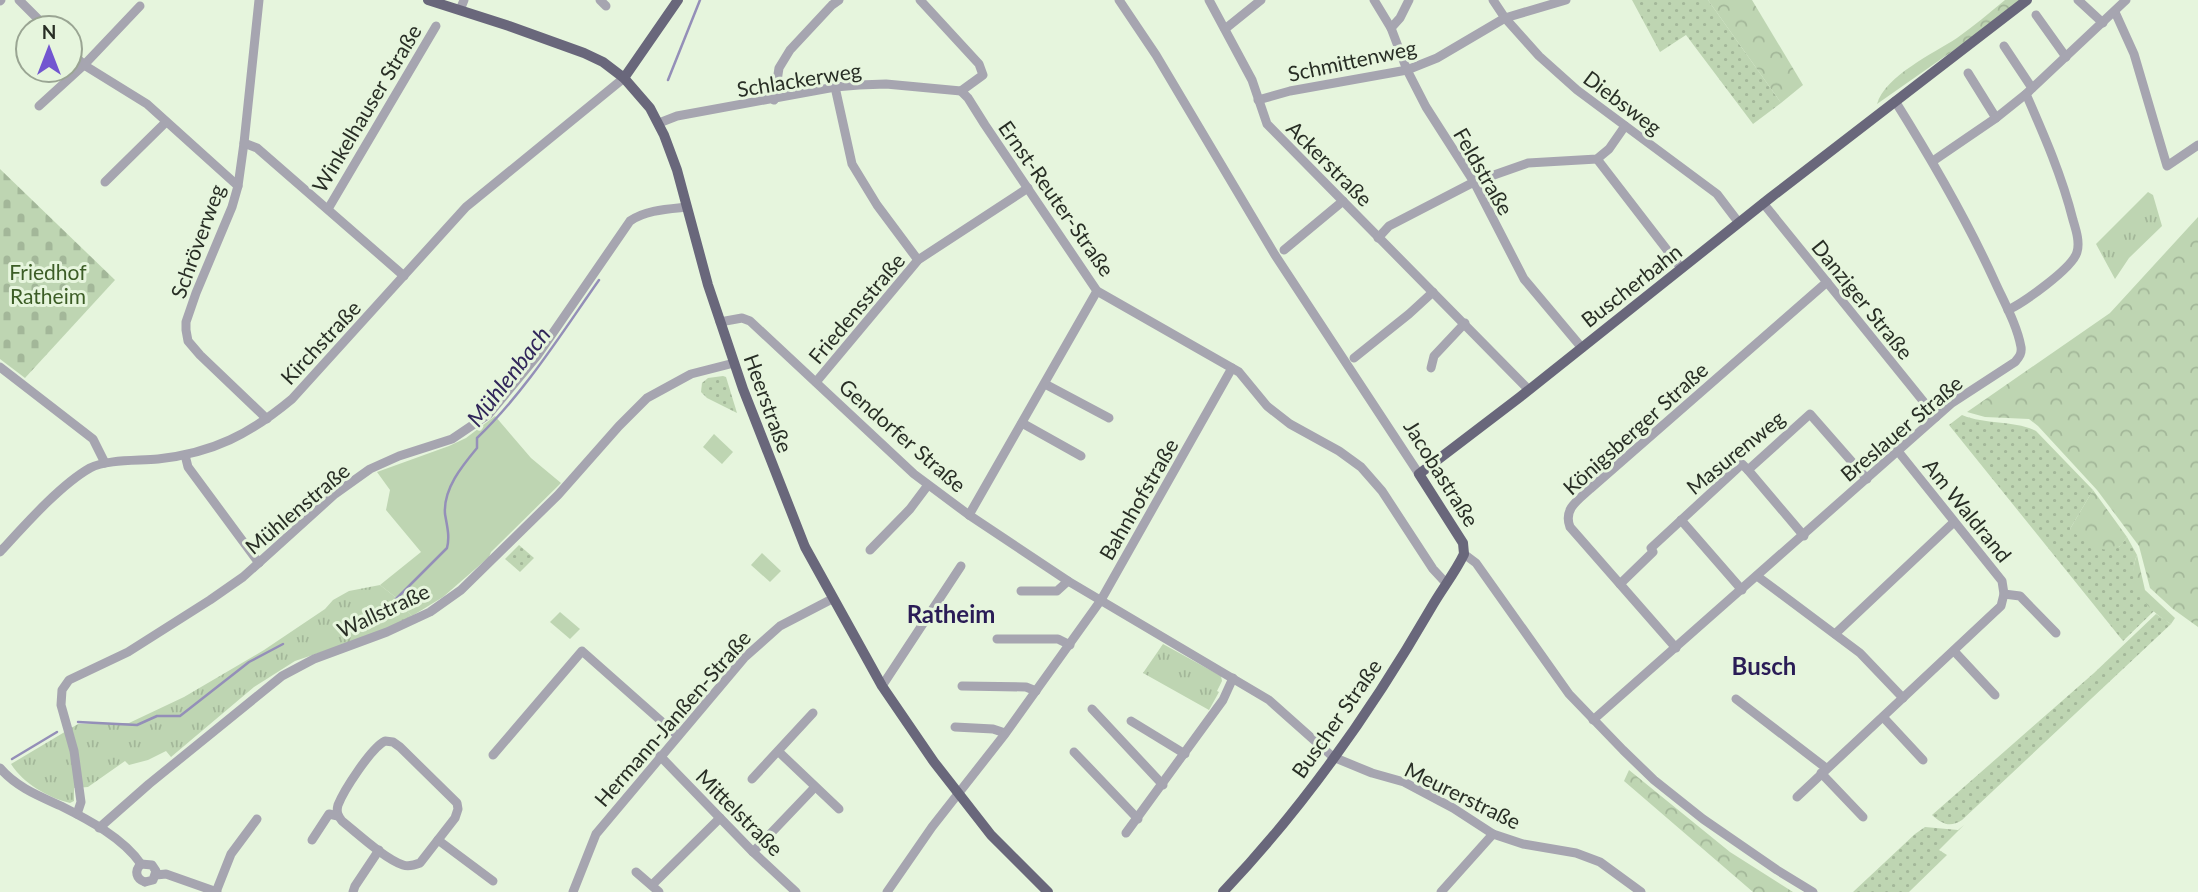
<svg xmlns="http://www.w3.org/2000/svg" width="2198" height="892" viewBox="0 0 2198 892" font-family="Lato,sans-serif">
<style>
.grass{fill:url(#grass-dots)}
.forest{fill:url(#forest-crowns)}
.cemetery{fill:url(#cemetery-stones)}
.park{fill:url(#park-tufts)}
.garden{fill:#bed5b2}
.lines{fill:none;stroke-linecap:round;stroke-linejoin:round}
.stream{stroke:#948fb8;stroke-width:2.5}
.minor{stroke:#a6a5b0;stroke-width:9}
.major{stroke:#69677b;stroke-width:10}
.labels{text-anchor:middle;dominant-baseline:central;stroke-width:6;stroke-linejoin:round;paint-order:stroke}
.street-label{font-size:21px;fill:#282e25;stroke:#e6f5dd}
.park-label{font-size:21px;fill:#3c5d26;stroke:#e6f5dd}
.water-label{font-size:23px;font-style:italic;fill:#31265a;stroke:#e6f5dd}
.quarter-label{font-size:24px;font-weight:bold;fill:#2a1c56;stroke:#e6f5dd}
</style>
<defs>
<pattern id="grass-dots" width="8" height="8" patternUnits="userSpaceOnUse" patternTransform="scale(1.75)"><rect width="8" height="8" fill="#bed5b2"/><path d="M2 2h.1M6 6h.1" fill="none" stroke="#a3b799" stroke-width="1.8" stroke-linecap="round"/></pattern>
<pattern id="forest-crowns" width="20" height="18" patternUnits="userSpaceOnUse" patternTransform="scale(1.75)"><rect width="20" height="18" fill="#bed5b2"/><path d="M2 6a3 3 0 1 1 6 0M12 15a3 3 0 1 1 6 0" fill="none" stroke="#a3b799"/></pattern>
<pattern id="cemetery-stones" width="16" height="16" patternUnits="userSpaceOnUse" patternTransform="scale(1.75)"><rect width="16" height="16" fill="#bed5b2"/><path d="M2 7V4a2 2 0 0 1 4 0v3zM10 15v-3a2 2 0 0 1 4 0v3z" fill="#a3b799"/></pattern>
<pattern id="park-tufts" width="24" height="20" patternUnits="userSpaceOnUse" patternTransform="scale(1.75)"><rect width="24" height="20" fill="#bed5b2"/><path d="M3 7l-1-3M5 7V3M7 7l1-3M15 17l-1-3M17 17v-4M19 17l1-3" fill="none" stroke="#a3b799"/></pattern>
</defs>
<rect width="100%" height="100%" fill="#e6f5dd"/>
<g class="grass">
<polygon points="1632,0 1708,0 1781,103 1753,124 1686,35 1660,52"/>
<polygon points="723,376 726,377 737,413 707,398 701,392 702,383 708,378"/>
<path d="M1962,415C1986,425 2014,420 2036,431L2093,490L2070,529L2119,547L2127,537L2137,555C2128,576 2140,595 2154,611L2123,641L1949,425Z"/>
<polygon points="519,545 534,558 520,572 505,559"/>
<path d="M2156,614L2171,624L1962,820C1950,828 1942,824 1932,815L2094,673Z"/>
<polygon points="1964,825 1939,850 1947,855 1909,892 1853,892 1915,834 1925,827 1958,830"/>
</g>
<g class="forest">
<polygon points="1708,0 1752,0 1803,85 1781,103"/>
<path d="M2005,0H2021L1964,43L1877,104C1885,76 1934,53 1957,38C1974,26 1989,13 2005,0Z"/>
<polygon points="2198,217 2198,627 2173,609 2150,588 2139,546 2097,490 2038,426 2029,419 1985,417 1967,412 2110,313"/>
<path d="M2093,490L2127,537C2124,540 2123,544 2120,546C2105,558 2080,539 2070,529Z"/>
<path d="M2137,555L2145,590L2175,618L2171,624C2146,609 2125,585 2137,555Z"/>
<polygon points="1629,770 1730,852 1793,892 1753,892 1624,781"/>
</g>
<polygon class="cemetery" points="0,169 115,280 25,378 0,359"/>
<g class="park">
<polygon points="2148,192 2153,195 2162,226 2129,258 2115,279 2096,244"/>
<path d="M380,585L394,596L412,616L380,632L295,661L254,687L171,757L166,751L148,760L129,765L125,761L88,787L74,788V801L70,803C47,797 24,784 11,764L78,724L129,723L184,697L264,650L325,609L333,600L349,591Z"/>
<polygon points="1163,644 1221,676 1222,681 1217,691 1219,692 1209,710 1143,673"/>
</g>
<g class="garden">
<polygon points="495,416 531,458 561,483 491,552 489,557 443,597 412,616 394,596 380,585 421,552 386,510 390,490 377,472 449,446 466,438"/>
<polygon points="714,434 733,452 722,464 703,447"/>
<polygon points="762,553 781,571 770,582 751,565"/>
<polygon points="560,612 580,629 570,639 550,622"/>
</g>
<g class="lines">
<g class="stream">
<polyline points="668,80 700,0"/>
<path d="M396,599L447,548C450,536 447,526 445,514C443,489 462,466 477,448V438C525,392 561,334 599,280"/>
<polyline points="78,722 137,725 157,716 180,716 249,662 283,644"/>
<polyline points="12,759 57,732"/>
</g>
<g class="minor">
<polyline points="19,0 47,28"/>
<polyline points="259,0 244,143 238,186 232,207 196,293 186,322 186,330 188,341 200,355 267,419"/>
<polyline points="600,0 606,6"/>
<polyline points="1119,0 1156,55 1275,255 1419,474"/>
<polyline points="1209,0 1252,80 1267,124 1529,390"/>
<polyline points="1374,0 1391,28 1407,70 1426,107 1474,182 1524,279 1582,348"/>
<polyline points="1493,0 1505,18 1539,56 1577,90 1717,194 1739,223"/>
<polyline points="2078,0 2103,23"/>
<polyline points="0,1 1,0"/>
<polyline points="460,10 464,0"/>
<polyline points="2115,12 2134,54 2167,166 2198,145"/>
<polyline points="2036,15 2066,57"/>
<polyline points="1391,28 1400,18 1409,0"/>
<polyline points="1225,29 1261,0"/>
<polyline points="2004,46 2032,88"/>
<polyline points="70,51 84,65 147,104 238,186"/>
<polyline points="1968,73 1996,118"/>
<polyline points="835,87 852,164 877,205 918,260"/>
<polyline points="961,91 968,98 985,125 1097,291 1239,372 1267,406 1290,424 1339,451 1361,467 1382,491 1433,569 1446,583"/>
<polyline points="774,100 779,68 790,50 832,5 839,0"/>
<polyline points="1258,100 1290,91 1407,70 1437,58 1505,18 1566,0"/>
<polyline points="39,106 84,65 140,6"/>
<polyline points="659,123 677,116 835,87 859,85 886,84 961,91 983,75 979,64 920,0"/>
<polyline points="244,143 257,148 404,276"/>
<polyline points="1597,159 1681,268"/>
<polyline points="1933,161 1996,118 2026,94 2126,0"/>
<polyline points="105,182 166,122"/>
<polyline points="1763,203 1936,417"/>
<polyline points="328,209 436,26"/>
<polyline points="1378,238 1389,226 1474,182 1528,163 1597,159 1609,149 1625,126"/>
<polyline points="1284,250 1343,201"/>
<path d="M2008,310C2023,303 2073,268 2077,252C2080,242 2076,230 2073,220C2062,176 2044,135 2026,94"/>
<polyline points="720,322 742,318 750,321 914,474 969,515 1068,581 1269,700 1333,757 1372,773 1404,782 1453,808 1493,834 1523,844 1576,853 1600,862 1641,892"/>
<polyline points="1354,358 1409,314 1433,292"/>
<polyline points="0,367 93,439 105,463"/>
<polyline points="1431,368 1434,356 1465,323"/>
<polyline points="816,382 918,260 1028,188"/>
<polyline points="1045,384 1109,418"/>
<polyline points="1022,423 1081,456"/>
<polyline points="185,455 188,467 259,563"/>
<polyline points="1748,470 1804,536"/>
<polyline points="969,515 1097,291"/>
<polyline points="1681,520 1742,590"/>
<polyline points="870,550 910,509 928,485"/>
<path d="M0,552C24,526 60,485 90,468C107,459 139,461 158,459C213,453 250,434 292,399L466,207L624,78"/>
<polyline points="1464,554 1476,563 1569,694 1623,750 1654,780 1703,819 1777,870 1813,892"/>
<polyline points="1757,576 1860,653 1903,698"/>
<polyline points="1620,584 1653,552 1651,548 1742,464 1748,470 1810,414 1867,479"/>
<polyline points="1021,591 1057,591 1068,581"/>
<polyline points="2004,594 2020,596 2056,633"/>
<polyline points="1835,634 1954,522"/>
<polyline points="997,639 1058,639 1070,645"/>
<path d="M1676,648L1570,527C1563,509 1578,500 1590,489L1827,282"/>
<polyline points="1954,651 1995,695"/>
<polyline points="882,686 961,566"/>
<polyline points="962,686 1026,687 1036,691"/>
<polyline points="1736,699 1826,768"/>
<polyline points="1092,709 1163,785"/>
<polyline points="1883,717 1923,760"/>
<path d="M1593,720L1952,403L2015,362C2019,357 2022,354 2021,347C2017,325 2004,302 1995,282C1966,218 1932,160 1895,101"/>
<polyline points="1131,721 1185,754"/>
<polyline points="955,727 993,729 1005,733"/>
<path d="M385,741L393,742L400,747L457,803L458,809L455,818L420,863C415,865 409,867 403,865C385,859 357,833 342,821C338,816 336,812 338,805C344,790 371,748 385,741Z"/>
<polyline points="779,752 839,809"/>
<polyline points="1074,752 1138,819"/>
<polyline points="493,755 582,651 678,736"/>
<polyline points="660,756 753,852 796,892"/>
<path d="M0,768C16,787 39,796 61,806C89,820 123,838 141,864"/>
<polyline points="1821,773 1863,817"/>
<polyline points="752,779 813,713"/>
<polyline points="1797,797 2001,606 2004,594 2002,581 1897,450"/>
<path d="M77,814L81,802L74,751L61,705L62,690L69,680L128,652L210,600L243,577L335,494L370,469L399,456L452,439L489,414L537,356L630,221C645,210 668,209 687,207"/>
<polyline points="99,828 149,784 282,676 314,659 387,632 430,612 461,590 558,495 619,426 647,398 691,374 734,363"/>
<polyline points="1126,833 1223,700 1233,678"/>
<polyline points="312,840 329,814 338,816"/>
<polyline points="438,840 493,881"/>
<polyline points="753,852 815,787"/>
<polyline points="141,864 152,865 156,871 153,880 145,882"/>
<path d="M141,864C134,871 136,879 145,882"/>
<polyline points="636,872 659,892"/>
<polyline points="156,875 166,874 217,892"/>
<polyline points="652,885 720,818"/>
<polyline points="216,892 231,854 257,819"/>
<polyline points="353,892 355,886 379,850"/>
<polyline points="573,892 596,834 744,658 780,626 832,599"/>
<polyline points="887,892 932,827 1005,734 1101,600 1232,368"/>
<polyline points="1441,892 1493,834"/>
</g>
<g class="major">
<polyline points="428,0 509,26 584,53 603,62 624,78 650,108 664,135 677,170 708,285 743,389 805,547 882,686 934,762 991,835 1048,892"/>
<polyline points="624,78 678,0"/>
<path d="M1223,892C1304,807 1372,710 1431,608C1441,590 1455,573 1464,554L1463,543L1419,474L1520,397L1770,198L2027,0"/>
</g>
</g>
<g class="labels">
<g class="street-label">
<text transform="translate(1352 60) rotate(-12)">Schmittenweg</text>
<text transform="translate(799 79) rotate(-9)">Schlackerweg</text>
<text transform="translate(1623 102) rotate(37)">Diebsweg</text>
<text transform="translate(366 108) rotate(-59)">Winkelhauser Straße</text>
<text transform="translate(1330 163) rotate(45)">Ackerstraße</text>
<text transform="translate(1484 171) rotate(60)">Feldstraße</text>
<text transform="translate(1057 198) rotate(55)">Ernst-Reuter-Straße</text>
<text transform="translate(197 241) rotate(-70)">Schröverweg</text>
<text transform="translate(1631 285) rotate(-38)">Buscherbahn</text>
<text transform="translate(1863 299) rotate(51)">Danziger Straße</text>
<text transform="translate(856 308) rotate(-50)">Friedensstraße</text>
<text transform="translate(320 342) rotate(-47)">Kirchstraße</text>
<text transform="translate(769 403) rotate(70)">Heerstraße</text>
<text transform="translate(1635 428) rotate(-42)">Königsberger Straße</text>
<text transform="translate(1901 428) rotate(-40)">Breslauer Straße</text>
<text transform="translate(903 435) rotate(41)">Gendorfer Straße</text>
<text transform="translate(1735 452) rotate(-39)">Masurenweg</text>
<text transform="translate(1442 473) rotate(58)">Jacobastraße</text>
<text transform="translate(1138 499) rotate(-60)">Bahnhofstraße</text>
<text transform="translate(297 508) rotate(-40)">Mühlenstraße</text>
<text transform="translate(1968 510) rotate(51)">Am Waldrand</text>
<text transform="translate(383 610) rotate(-25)">Wallstraße</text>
<text transform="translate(672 718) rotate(-49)">Hermann-Janßen-Straße</text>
<text transform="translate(1336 718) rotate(-55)">Buscher Straße</text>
<text transform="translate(1463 795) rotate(26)">Meurerstraße</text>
<text transform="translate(740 812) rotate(45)">Mittelstraße</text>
</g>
<g class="park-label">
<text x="48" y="271">Friedhof<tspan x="48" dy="24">Ratheim</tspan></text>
</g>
<g class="water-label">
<text transform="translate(508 376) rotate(-52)">Mühlenbach</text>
</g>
<g class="quarter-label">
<text x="951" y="613">Ratheim</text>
<text x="1764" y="665">Busch</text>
</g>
</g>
<g transform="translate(49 49)"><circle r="33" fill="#e6f5dd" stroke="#9aa593" stroke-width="2"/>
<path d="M0-5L12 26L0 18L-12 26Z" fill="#7256d0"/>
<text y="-10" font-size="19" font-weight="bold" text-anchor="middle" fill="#282e25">N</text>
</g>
</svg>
